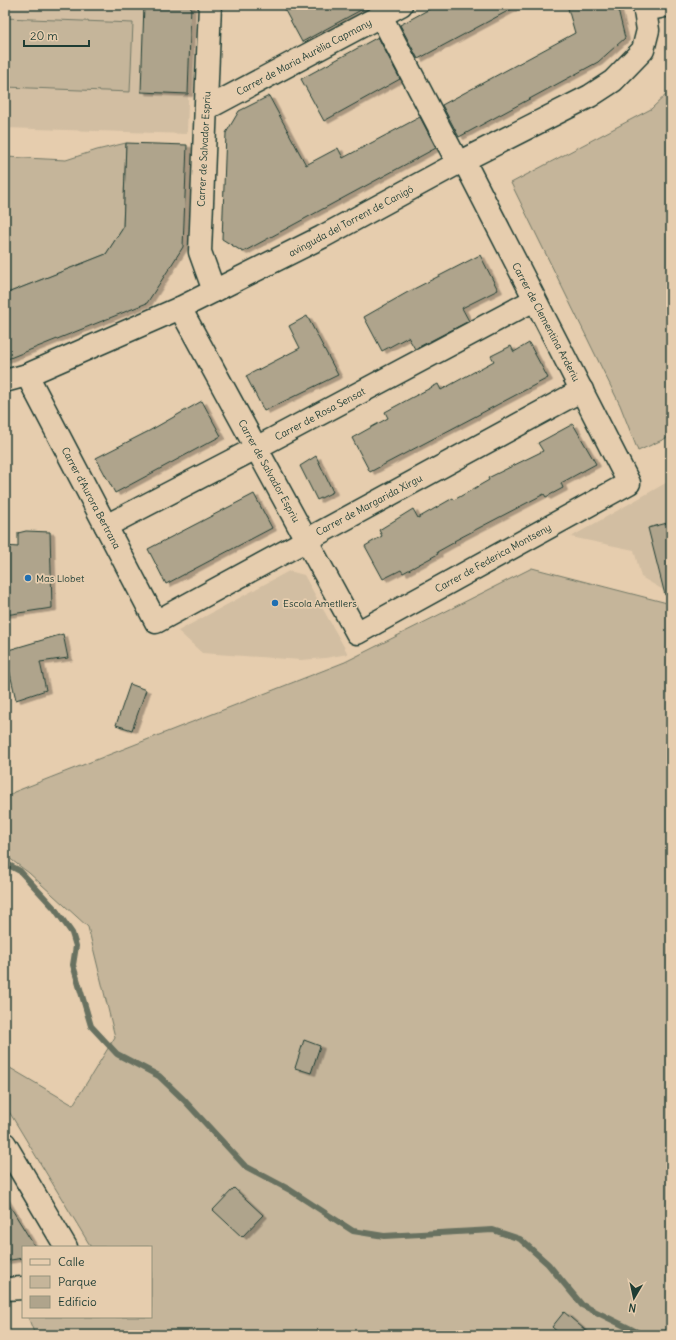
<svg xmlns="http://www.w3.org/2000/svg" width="676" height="1340" viewBox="0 0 676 1340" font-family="Delius,sans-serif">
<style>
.built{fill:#d2bea2}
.green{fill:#c5b59a;stroke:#727967}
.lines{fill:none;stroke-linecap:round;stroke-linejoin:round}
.stream{stroke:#677160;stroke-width:6}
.building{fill:#afa48c;stroke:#1f3d34;filter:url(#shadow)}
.minor-casing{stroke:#1f3d34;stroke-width:25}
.minor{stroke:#e6cdae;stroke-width:22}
.poi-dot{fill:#1f6fb2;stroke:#e6cdae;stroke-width:1.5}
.labels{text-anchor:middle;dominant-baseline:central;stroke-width:3.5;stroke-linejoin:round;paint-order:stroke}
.street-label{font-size:10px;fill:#1f3d34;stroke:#e6cdae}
.poi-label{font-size:10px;fill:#1f3d34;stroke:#e6cdae;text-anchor:start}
</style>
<defs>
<filter id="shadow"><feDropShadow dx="4.5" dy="2.5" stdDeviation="0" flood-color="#0004"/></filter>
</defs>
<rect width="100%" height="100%" fill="#e6cdae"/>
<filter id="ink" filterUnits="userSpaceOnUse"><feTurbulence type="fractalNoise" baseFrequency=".025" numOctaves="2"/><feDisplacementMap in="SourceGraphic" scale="8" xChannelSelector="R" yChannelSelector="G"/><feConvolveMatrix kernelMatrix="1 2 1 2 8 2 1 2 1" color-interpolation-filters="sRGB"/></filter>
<g filter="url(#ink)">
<g class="built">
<polygon points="5,5 191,5 187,134 5,128"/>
<polygon points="671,480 671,592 665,591 641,577 634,550 571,537"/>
<polygon points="289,571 304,575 348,654 325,658 301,660 202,653 178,631"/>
</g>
<g class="green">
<polygon points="5,18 133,23 130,92 5,87"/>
<polygon points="671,90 671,436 638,451 620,405 511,183 651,109"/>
<polygon points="126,143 123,228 106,254 5,294 5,157 66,160 97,150"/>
<polygon points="532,568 671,604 671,1335 35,1335 28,1317 151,1317 151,1247 91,1247 5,1105 5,1065 73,1105 115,1037 88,927 29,873 5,855 5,799 14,792 345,662"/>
</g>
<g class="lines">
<polyline class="stream" points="5,863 20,871 55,909 72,933 76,946 73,965 91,1026 117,1054 159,1076 184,1100 245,1166 290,1190 353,1231 384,1236 493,1230 520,1239 548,1264 582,1305 643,1335"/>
</g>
<g class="building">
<polygon points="144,5 191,5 188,94 141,92"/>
<polygon points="282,5 370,5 302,42"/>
<polygon points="437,5 519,5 418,59 400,25"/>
<polygon points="567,5 617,5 625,38 598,62 459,137 442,105 575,33"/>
<polygon points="378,37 400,79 324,121 301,79"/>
<polygon points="269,96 306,165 338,148 343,158 420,117 436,148 243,252 222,239 226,133 239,111"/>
<polygon points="126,143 187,145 183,247 147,303 5,360 5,294 106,254 123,228"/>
<polygon points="480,255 498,290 462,308 469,321 415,349 408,337 382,351 364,317 408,292"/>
<polygon points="307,316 338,375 264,411 246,376 300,348 289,326"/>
<polygon points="529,343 548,378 370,472 352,438 388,418 385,412 411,398 438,384 441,390 494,361 491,356 511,346 514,352"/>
<polygon points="202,401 221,436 115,493 96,458 149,431"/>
<polygon points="573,424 596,464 561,483 563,488 546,497 544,494 454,541 455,542 437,552 438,554 403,573 401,570 383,579 365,546 382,536 379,530 413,509 418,518 453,498 454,500 489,480 488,478 543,451 538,443"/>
<polygon points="316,456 333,492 317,500 300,466"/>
<polygon points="254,494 272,528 166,584 148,549"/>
<polygon points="671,522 671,594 665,595 648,528"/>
<polygon points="26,531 50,532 52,608 5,615 5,546 18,547 18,533"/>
<polygon points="63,634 68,658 40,662 46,690 16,700 5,651"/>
<polygon points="130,684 146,690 132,730 116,725"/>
<polygon points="304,1040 320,1046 311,1073 295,1068"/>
<polygon points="234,1188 263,1215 242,1237 213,1210"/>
<polygon points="5,1198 35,1247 23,1247 23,1258 5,1261"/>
<polygon points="564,1312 591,1335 561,1335 552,1327"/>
</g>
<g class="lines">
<g class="minor-casing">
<g id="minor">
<polyline points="210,5 200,252 214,291"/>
<polyline points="645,10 670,5"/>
<polyline points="381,16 458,163"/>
<polyline points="206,109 401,5"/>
<polyline points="180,308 357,633 629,483 464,161"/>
<polyline points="27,375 156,622 582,390"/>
<polyline points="5,381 27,375 180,308 322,237 458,163 590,96 613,81 643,50 648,30 644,5"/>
<polyline points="106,526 256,448 534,300"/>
<polyline points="5,1144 66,1247"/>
<polyline points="5,1289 23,1288"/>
</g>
</g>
<use href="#minor" class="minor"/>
</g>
</g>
<g class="poi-dot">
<circle cx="28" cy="578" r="4"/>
<circle cx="275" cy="603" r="4"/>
</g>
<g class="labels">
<g class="street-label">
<text transform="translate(304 57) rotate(-28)">Carrer de Maria Aurèlia Capmany</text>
<text transform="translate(204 149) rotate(-87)">Carrer de Salvador Espriu</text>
<text transform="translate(351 221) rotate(-28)">avinguda del Torrent de Canigó</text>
<text transform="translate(546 322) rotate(62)">Carrer de Clementina Arderiu</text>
<text transform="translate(320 414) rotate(-28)">Carrer de Rosa Sensat</text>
<text transform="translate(269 471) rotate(61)">Carrer de Salvador Espriu</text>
<text transform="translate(91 498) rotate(62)">Carrer d'Aurora Bertrana</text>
<text transform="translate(369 505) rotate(-28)">Carrer de Margarida Xirgu</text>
<text transform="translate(493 558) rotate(-29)">Carrer de Federica Montseny</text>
</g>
<g class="poi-label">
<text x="36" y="578">Mas Llobet</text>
<text x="283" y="603">Escola Ametllers</text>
</g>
</g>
<rect width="676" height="1340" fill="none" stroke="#e6cdae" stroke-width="20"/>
<rect x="10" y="10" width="656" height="1320" fill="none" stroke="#1f3d34" stroke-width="1.5" filter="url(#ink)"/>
<rect x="22" y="1246" width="130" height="72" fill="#e6cdae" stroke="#96937d"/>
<rect x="30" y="1259" width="20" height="6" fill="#e6cdae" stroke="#96937d"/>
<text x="58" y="1266" font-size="12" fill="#1f3d34">Calle</text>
<rect x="30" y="1276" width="20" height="12" fill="#c5b59a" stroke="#96937d"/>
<text x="58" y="1286" font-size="12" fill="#1f3d34">Parque</text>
<rect x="30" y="1296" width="20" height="12" fill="#afa48c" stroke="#96937d"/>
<text x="58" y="1306" font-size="12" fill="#1f3d34">Edificio</text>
<g transform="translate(634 1298) rotate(189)" stroke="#e6cdae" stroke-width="3" paint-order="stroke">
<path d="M0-3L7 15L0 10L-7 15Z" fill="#1f3d34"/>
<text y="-6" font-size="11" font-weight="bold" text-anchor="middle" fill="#1f3d34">N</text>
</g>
<path d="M24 40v6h65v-6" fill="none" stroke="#1f3d34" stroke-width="2"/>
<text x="30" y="40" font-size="12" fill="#1f3d34" stroke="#e6cdae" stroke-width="3" paint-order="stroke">20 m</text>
</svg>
